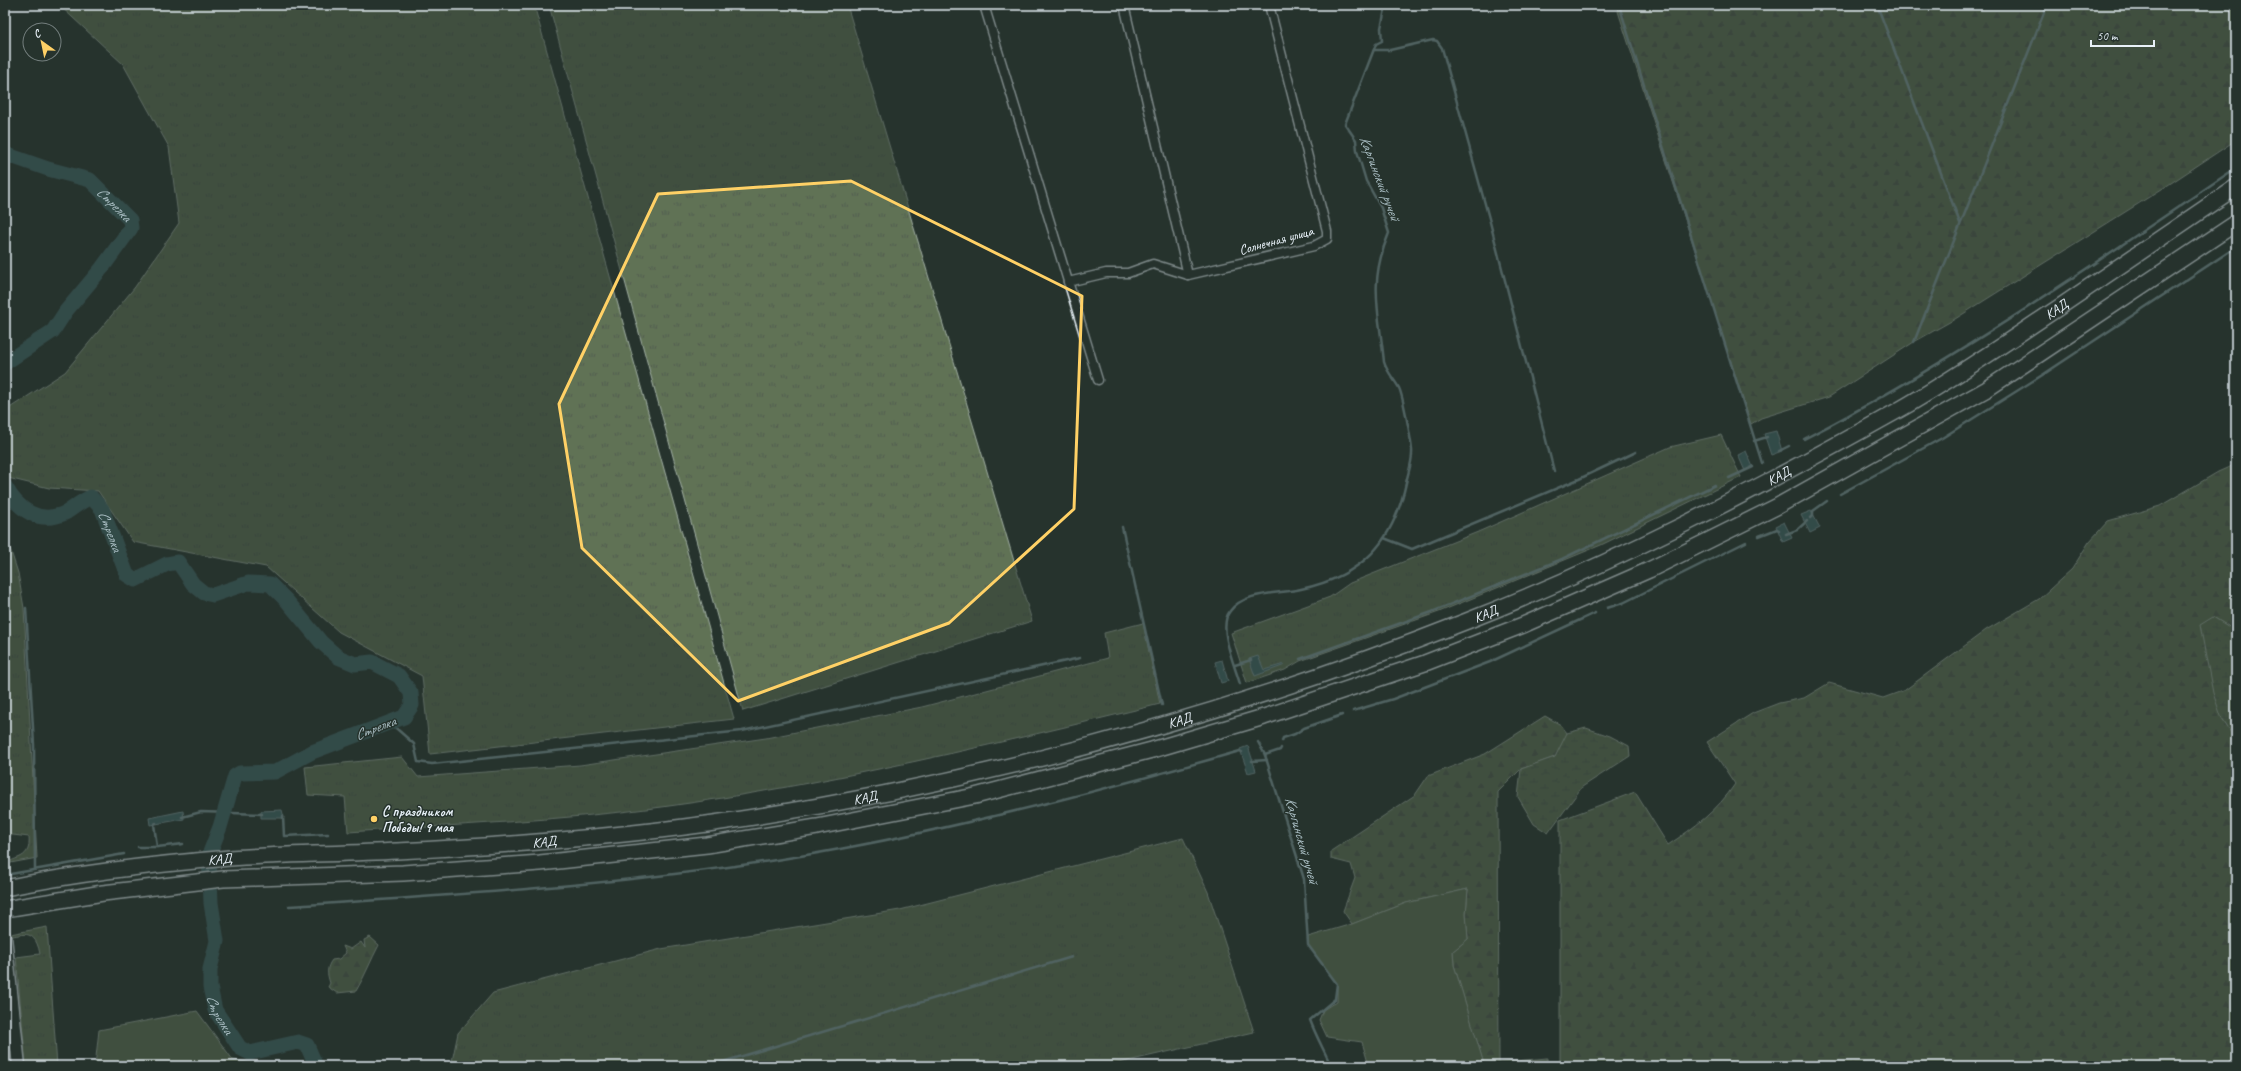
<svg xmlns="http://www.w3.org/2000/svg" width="2241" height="1071" viewBox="0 0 2241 1071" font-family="Caveat,sans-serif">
  <defs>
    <pattern id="grass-tufts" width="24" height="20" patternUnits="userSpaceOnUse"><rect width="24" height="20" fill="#607255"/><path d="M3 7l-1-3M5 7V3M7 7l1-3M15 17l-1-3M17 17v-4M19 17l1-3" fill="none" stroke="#525b4f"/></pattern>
    <pattern id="forest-firs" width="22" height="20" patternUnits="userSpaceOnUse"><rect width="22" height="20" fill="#607255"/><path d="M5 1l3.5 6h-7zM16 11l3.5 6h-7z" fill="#525b4f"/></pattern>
    <pattern id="wetland-marsh" width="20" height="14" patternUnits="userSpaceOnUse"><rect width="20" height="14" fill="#607255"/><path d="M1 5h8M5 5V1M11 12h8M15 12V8" fill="none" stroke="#525b4f"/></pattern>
  </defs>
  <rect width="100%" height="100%" fill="#26332d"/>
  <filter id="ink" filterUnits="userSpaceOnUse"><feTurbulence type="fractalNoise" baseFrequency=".025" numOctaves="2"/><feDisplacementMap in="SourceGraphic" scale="8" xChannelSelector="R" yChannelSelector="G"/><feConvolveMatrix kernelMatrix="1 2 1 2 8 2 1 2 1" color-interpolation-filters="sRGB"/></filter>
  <g filter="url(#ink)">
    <g fill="url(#grass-tufts)" stroke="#a4b2a6">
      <polygon points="59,5 534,5 734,719 430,754 422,676 339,632 266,567 133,542 98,491 49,488 8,478 5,458 5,411 65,372 135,287 179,223 169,147 123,64"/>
      <polygon points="549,5 847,5 1032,621 743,711"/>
      <polygon points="1721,435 1741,477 1601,545 1439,612 1300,661 1285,670 1247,683 1231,633 1330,597 1350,583 1478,532 1670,447"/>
      <path d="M5,533L18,573L24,608L37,858L5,864C16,856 31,860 29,837L5,834Z"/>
      <path d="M1143,623L1160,704C996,744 830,784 662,807C558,821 452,825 348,832L345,797L308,795L305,767L402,757L418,777L580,765L766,738L922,707L1108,658L1104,633Z"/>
      <polygon points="1183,838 1208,892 1254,1032 1106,1066 451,1066 458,1033 493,993 661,949 900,910"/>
      <path d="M47,927L57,1066H26L16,957L40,954C34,921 15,941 5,935Z"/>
      <polygon points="5,1017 10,1066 5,1066"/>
    </g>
    <g fill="url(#forest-firs)" stroke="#a4b2a6">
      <polygon points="1616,5 2236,5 2236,140 2165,187 1955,319 1914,342 1829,397 1761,418 1751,424"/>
      <path d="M2236,464V631L2213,617L2222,719L2236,740V1066H1560V820L1635,792L1668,845C1695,827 1717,811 1735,784L1707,742L1753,713L1779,703L1804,698L1829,683L1883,698L1905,690L1986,630L2039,599L2072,569L2089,542L2108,521L2160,506L2218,472Z"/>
      <polygon points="1545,716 1561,725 1576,745 1555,757 1521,769 1498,792 1499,1063 1484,1065 1454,965 1453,951 1468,939 1466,914 1468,889 1406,903 1352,924 1343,911 1355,878 1351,864 1331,859 1331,851 1415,795 1428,776 1485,754"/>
      <path d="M370,937L379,945C371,960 365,976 356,991L337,993L328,987L330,983C327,974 326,968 332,960L339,959L346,953L343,946L351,949L361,942L365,948L364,940Z"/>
    </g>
    <g fill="url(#wetland-marsh)" stroke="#a4b2a6">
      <polygon points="2213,617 2236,631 2236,740 2222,719 2213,693 2200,625"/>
      <polygon points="1586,728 1610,736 1629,746 1630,756 1582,787 1548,833 1534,824 1518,797 1521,769 1555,757 1567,733"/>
    </g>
    <g fill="#607255" stroke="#a4b2a6">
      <polygon points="1468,889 1466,914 1468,939 1453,951 1454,965 1484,1064 1547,1058 1547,1066 1369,1066 1362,1042 1327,1037 1319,1020 1323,1010 1337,1001 1337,984 1308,945 1308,937 1352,924 1406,903"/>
      <polygon points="197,1011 233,1060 276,1066 95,1066 99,1030"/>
    </g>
    <g fill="#436769" stroke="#859ea2">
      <polygon points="1776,431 1782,451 1771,455 1764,434"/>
      <polygon points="1746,451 1753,467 1745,471 1738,455"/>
      <polygon points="1811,511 1820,528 1810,533 1801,515"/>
      <polygon points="1784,522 1792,538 1783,542 1776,526"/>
      <polygon points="1258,656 1264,670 1284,664 1285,665 1255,676 1249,659"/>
      <polygon points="1222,660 1228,681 1221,683 1215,662"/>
      <polygon points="1248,746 1256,771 1248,773 1240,749"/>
      <polygon points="282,810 284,818 261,818 261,811"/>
      <polygon points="183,811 184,819 150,825 149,818"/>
    </g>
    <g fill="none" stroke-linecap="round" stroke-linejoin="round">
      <g stroke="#859ea2" stroke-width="2.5">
        <polyline points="1619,5 1762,463"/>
        <polyline points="1877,5 1960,223"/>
        <polyline points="1374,50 1390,50 1433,40 1437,41 1442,48 1490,222 1554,471"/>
        <polyline points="1914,342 2047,5"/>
        <path d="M1804,439C1955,361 2095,263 2236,168"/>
        <polyline points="1754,441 1767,437"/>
        <polyline points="1779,451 1789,446"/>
        <polyline points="1729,478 1753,467"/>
        <polyline points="1840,494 1942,438 2044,374 2236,247"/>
        <polyline points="1811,518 1813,516 1813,511 1827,501"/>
        <polyline points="1122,527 1162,705"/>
        <polyline points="1786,534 1797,530 1807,521"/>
        <polyline points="1759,536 1777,529 1779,530"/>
        <polyline points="1384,538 1412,549 1579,479 1636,452"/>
        <polyline points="26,608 34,745 35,868"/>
        <polyline points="1607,608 1623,603 1746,542"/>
        <polyline points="1300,659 1432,612 1562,559 1715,485"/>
        <polyline points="1235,665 1251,660"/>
        <path d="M1240,684C1235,666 1217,627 1230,611C1244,591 1280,594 1301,589C1362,576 1393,543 1406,483C1408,473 1413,460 1412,450C1411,440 1403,396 1399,388C1394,379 1387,372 1384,362C1379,311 1368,283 1389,233L1381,208L1366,181L1357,151L1356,140L1345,124L1376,44L1382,41L1381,28L1386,5"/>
        <polyline points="1353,711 1393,699 1490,662 1595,613"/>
        <polyline points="389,722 414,744 418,762 432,764 742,731 1080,658"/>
        <polyline points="1282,741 1283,738 1295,734 1304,728 1342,715"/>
        <path d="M1258,742L1265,755L1304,879L1308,945L1337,984L1335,999L1310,1020C1316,1036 1324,1050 1331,1066"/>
        <polyline points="1265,755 1280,750 1281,748"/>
        <polyline points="1252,761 1267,760"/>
        <polyline points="283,816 284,836 328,834"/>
        <polyline points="182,817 201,812 262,814"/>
        <polyline points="138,847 157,847 154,824 156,823"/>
        <polyline points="157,847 183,844"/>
        <polyline points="5,875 124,854"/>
        <path d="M289,906C473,894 658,883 840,849C975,824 1108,789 1240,751L1242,752"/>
        <polyline points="709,1066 1072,957"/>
      </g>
      <g stroke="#436769" stroke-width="15">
        <path id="s1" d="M5,154L48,169L90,180L130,220L131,228L102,268L66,311L53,331L5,363"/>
        <path id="s2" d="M5,486C18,510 40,526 67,512C75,507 81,501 91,497L102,509L127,575L135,580L167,564L178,562L193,584L204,593L213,595L248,583L270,584L287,601L321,642L338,657L355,664L372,662L399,676L411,693L412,705L404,717L312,752L275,772L240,773L235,776L220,827L209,855L211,903L217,941L210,969V987L215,1010L240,1048L250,1053L298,1042L307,1045L316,1066"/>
      </g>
      <defs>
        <g id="street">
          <polyline points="984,5 1098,380"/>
          <polyline points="1124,5 1188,275"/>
          <polyline points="1068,282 1106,273 1128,273 1153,264 1188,275 1314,246 1327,239 1327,231 1269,5"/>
        </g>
        <polyline id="secondary" points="5,937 19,1066"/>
        <g id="highway">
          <path id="s3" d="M5,888C79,873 155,864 230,858C286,854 342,854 397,851C500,846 604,838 707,824C967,787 1223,717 1467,621C1616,563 1758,489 1897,411C1952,380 2005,343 2058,308C2117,268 2177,227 2236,187"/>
          <polyline points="5,909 103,893 223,879 403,873 540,863 707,845 817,827 975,796 1152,750 1264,717 1425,663 1523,625 1649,570 1776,507 1987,389 2236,223"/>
        </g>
      </defs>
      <use href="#street" stroke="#e8f1f8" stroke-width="11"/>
      <use href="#secondary" stroke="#e8f1f8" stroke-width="15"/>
      <use href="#highway" stroke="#e8f1f8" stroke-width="18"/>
      <use href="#street" stroke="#26332d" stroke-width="8"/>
      <use href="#secondary" stroke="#26332d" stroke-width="12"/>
      <use href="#highway" stroke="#26332d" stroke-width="15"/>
    </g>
  </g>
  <path d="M0 0H2241V1071H0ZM851,181L1082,296L1074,509L949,623L738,701L582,548L559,404L658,194Z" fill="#26332d" fill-opacity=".55" fill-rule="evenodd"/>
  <path fill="none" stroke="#ffd166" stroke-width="3" stroke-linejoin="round" d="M851,181L1082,296L1074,509L949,623L738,701L582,548L559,404L658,194Z"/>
  <circle fill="#ffd166" stroke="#26332d" stroke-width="1.5" cx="374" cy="819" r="4"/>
  <g text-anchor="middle" stroke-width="3" stroke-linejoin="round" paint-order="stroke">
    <g font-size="14" fill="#e8f1f8" stroke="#26332d">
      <text transform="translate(1276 240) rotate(-15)" y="5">Солнечная улица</text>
      <text dy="5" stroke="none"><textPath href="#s3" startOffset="2162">КАД</textPath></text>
      <text dy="5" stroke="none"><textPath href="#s3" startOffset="1838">КАД</textPath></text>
      <text dy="5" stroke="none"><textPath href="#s3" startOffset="1514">КАД</textPath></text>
      <text dy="5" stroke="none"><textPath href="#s3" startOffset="1190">КАД</textPath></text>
      <text dy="5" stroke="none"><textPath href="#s3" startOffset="866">КАД</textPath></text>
      <text dy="5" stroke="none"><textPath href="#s3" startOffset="542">КАД</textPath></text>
      <text dy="5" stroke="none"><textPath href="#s3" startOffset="217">КАД</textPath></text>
    </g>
    <g font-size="14" font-weight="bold" fill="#e8f1f8" stroke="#26332d" text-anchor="start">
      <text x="382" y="816">С праздником<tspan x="382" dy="16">Победы! 9 мая</tspan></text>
    </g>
    <g font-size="15" font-style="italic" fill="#a6babf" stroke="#26332d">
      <text transform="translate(1380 178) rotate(69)" y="5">Каргинский ручей</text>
      <text dy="5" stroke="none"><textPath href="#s1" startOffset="123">Стрелка</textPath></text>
      <text dy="5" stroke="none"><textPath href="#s2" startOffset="144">Стрелка</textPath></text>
      <text transform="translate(375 728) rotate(-21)" y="5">Стрелка</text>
      <text transform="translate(1302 840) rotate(74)" y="5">Каргинский ручей</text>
      <text dy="5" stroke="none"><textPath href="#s2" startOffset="997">Стрелка</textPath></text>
    </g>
  </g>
  <rect width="2241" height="1071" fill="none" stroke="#26332d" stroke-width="20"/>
  <rect x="10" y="10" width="2221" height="1051" fill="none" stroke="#e8f1f8" stroke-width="1.5" filter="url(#ink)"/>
  <g transform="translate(42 42) rotate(327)"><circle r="19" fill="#26332d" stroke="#747f7e"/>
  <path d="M0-3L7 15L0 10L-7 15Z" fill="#ffd166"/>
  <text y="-6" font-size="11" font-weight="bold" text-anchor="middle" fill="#e8f1f8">С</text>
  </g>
  <path d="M2091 40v6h63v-6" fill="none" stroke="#e8f1f8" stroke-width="2"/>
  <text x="2097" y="40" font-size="12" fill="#e8f1f8" stroke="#26332d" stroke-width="3" paint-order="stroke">50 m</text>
</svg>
